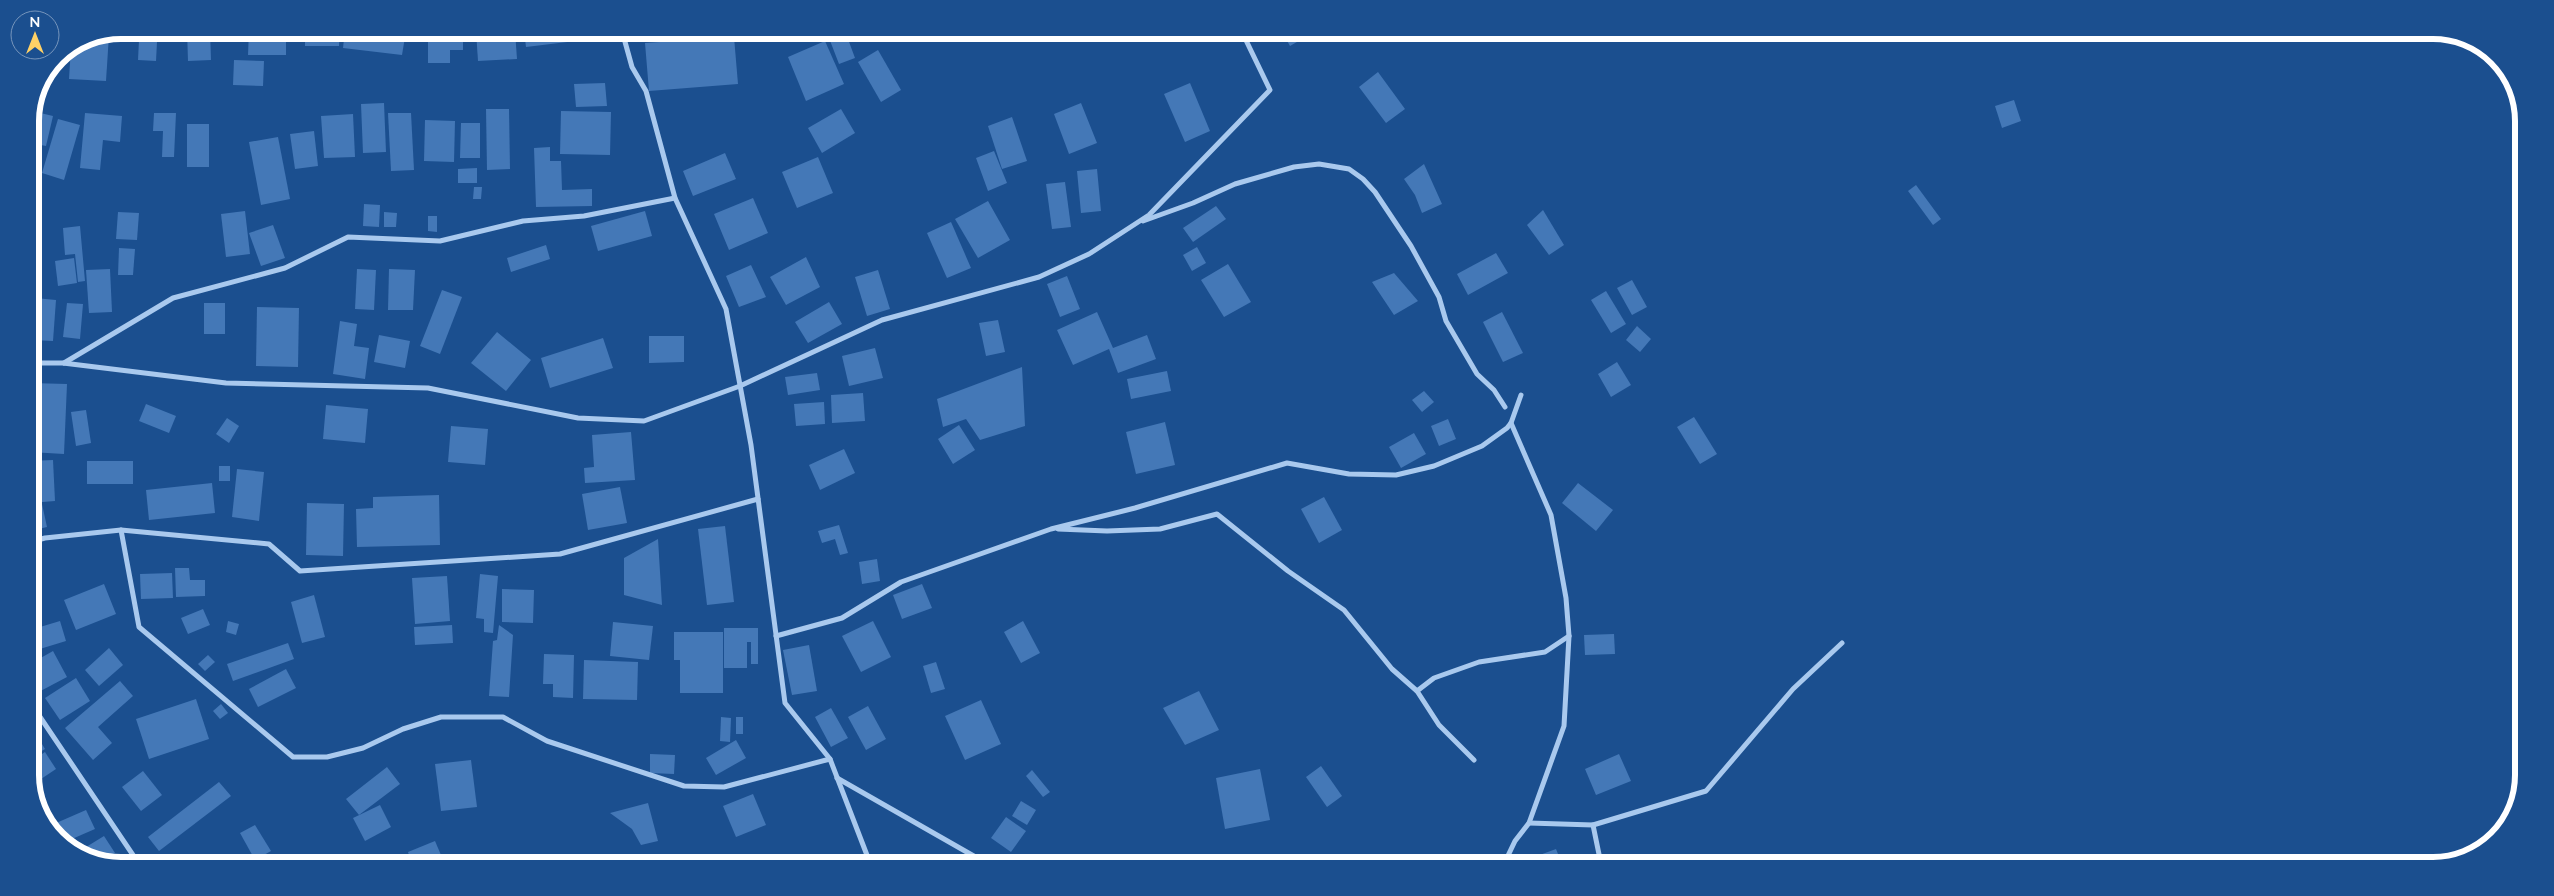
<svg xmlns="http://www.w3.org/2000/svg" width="2554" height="896" viewBox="0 0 2554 896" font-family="Lato,sans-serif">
  <rect width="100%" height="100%" fill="#1b4f8f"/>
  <g fill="#4478b7">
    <polygon points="187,30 210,30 211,60 188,61"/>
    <polygon points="217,30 240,30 240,34 217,36"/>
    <polygon points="249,30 286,30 286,55 248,55"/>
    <polygon points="305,30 340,30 339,46 305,46"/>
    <polygon points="345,30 406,31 402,55 343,48"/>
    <polygon points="428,31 463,31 463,50 450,50 450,63 428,63"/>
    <polygon points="476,31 515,31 517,59 478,61"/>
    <polygon points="524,31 591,31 592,39 526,47"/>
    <polygon points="817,31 845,31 855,58 839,64 829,38 821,41"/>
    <polygon points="983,32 1007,32 1008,35 985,39"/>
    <polygon points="1282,32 1314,32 1290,46"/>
    <polygon points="96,35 109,35 106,81 69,79 71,47 86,37"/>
    <polygon points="734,37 738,84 649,91 645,43"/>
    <polygon points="139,40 157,42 156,61 138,60"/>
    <polygon points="825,41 844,84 806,101 788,57"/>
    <polygon points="878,50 901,90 881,102 858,62"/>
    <polygon points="63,52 63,64 53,64 57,56"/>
    <polygon points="234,60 264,61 263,86 233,85"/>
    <polygon points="1378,72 1405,109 1386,123 1359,87"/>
    <polygon points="605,83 607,106 576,107 574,84"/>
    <polygon points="1190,83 1210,131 1185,142 1164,94"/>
    <polygon points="2014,100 2021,121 2002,128 1995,106"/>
    <polygon points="384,103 386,152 363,153 361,104"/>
    <polygon points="1081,103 1097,143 1069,154 1054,114"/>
    <polygon points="486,109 509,109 510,169 487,170"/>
    <polygon points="841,109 855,133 822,153 808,128"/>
    <polygon points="32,111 53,116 46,146 30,143"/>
    <polygon points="561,111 611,112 610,155 560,154"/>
    <polygon points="85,113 122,116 120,142 103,140 100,170 80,168"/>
    <polygon points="154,113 176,113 174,157 162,157 163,131 153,131"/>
    <polygon points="388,113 411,113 414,170 391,171"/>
    <polygon points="353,114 355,157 324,158 321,116"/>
    <polygon points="1012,117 1027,161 1002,169 988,126"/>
    <polygon points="58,119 80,125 64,180 42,173"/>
    <polygon points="425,120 455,121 454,162 424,161"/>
    <polygon points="461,123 480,123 480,158 460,158"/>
    <rect x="187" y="124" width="22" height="43"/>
    <polygon points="314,131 318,166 295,169 290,134"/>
    <polygon points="278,137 290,199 261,205 249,142"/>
    <polygon points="550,147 550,161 561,161 562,190 592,189 592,206 536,207 534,148"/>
    <polygon points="994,151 1007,183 988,191 976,158"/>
    <polygon points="725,153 736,179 693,196 683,171"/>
    <polygon points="818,157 833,193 797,208 782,172"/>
    <polygon points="1424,164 1442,204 1422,213 1415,195 1404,179"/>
    <polygon points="477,168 477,183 458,183 458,169"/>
    <polygon points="1097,169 1101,211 1081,213 1077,171"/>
    <polygon points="1065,182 1071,227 1052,229 1046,184"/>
    <polygon points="1916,185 1941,219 1933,225 1908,191"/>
    <polygon points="474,187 482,187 481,199 473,199"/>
    <polygon points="753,198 768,233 729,250 714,214"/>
    <polygon points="988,201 1010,240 978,258 955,219"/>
    <polygon points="364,204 380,205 379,227 363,226"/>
    <polygon points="1216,206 1226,219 1193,242 1183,228"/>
    <polygon points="1543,210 1564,245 1549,255 1527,225"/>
    <polygon points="245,211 250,254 226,257 221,214"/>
    <polygon points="645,211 652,236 598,251 591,226"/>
    <polygon points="118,212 139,213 137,240 116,239"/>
    <polygon points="384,212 397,213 396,227 384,227"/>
    <polygon points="428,216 437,216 437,232 428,231"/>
    <polygon points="951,222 971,268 947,278 927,233"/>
    <polygon points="273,225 285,258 261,266 249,233"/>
    <polygon points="80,226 85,281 78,282 75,254 65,255 63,228"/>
    <polygon points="546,245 550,259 511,272 507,258"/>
    <polygon points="1197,247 1206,263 1192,271 1183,255"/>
    <polygon points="119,248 135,249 133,275 118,275"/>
    <polygon points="1496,253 1508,273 1468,295 1457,274"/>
    <polygon points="806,257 820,287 786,305 770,277"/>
    <polygon points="74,258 77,283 58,286 55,261"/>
    <polygon points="1228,264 1251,302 1224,317 1201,280"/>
    <polygon points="751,265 766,297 739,307 726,276"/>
    <polygon points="110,269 112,312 89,313 86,270"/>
    <polygon points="357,269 376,270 374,310 355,309"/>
    <polygon points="389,269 415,270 413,310 388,310"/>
    <polygon points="878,270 890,309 867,316 855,277"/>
    <polygon points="1394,273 1418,301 1394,315 1372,282"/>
    <polygon points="1067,276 1080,309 1060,317 1047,284"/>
    <polygon points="1632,280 1647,307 1632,315 1617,288"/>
    <polygon points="442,290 462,297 440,354 420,346"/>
    <polygon points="1606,291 1626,324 1611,333 1591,300"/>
    <polygon points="35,298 56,300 53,341 32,340"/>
    <polygon points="829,302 842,324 808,343 795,322"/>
    <polygon points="67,303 83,304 80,339 63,337"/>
    <rect x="204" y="303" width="21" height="31"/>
    <polygon points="257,307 299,308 298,367 256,366"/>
    <polygon points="1097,312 1113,348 1147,335 1156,359 1118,373 1109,349 1073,365 1057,330"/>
    <polygon points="1502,312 1523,353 1503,362 1483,322"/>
    <polygon points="998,320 1005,352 986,356 979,323"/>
    <polygon points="340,321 357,324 354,346 369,348 365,379 333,374"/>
    <polygon points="1637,326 1651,339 1640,352 1626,340"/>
    <polygon points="497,332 531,360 506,391 471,363"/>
    <polygon points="379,335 410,341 405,368 374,362"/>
    <polygon points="649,336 684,336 684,362 649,363"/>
    <polygon points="603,338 613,368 550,388 541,358"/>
    <polygon points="875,348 883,378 849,386 842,356"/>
    <polygon points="1617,362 1631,385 1611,397 1598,374"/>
    <polygon points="1022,367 1025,426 980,440 966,419 943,427 937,399"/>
    <polygon points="1167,371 1171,391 1131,399 1127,379"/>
    <polygon points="817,373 820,390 788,395 785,377"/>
    <polygon points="30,383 67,384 64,454 30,452"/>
    <polygon points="1424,391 1434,402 1422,412 1412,400"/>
    <polygon points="863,393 865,421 832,423 831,395"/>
    <polygon points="824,402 825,424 796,426 794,404"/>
    <polygon points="146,404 176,416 169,433 139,421"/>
    <polygon points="326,405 368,409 365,443 323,439"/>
    <polygon points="86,410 91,443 76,446 71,412"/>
    <polygon points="1694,417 1717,454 1700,464 1677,427"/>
    <polygon points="227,418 239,426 229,443 216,434"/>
    <polygon points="1448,419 1456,439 1439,446 1431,426"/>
    <polygon points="1165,422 1175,465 1136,474 1126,432"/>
    <polygon points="959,425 975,450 953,464 938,439"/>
    <polygon points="451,426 488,429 485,465 448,462"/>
    <polygon points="631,432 635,480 585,483 584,468 594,467 592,435"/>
    <polygon points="1414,433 1426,454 1401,468 1389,447"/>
    <polygon points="844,449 855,473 820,490 809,465"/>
    <polygon points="53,460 55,501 30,503 30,461"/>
    <rect x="87" y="461" width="46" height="23"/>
    <rect x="219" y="466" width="11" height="15"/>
    <polygon points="237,469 264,472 259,521 232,517"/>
    <polygon points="212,483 215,513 149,520 146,490"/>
    <polygon points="1578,483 1613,510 1596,531 1562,503"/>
    <polygon points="620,487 627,523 588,530 582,494"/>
    <polygon points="439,495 440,545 357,547 356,509 373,508 373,497"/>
    <polygon points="1324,497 1342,530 1319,543 1301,509"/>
    <polygon points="307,503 344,504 343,556 306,555"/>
    <polygon points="42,504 47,527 30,531 30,506"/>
    <polygon points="839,525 848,553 840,555 835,539 822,543 818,531"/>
    <polygon points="725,526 734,602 707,605 698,529"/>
    <polygon points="658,539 662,605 624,595 624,558"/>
    <polygon points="877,559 880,581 862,584 859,562"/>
    <polygon points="175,568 189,568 190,580 205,580 205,596 176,597"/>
    <polygon points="172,573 173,598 141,599 140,574"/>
    <polygon points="480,574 498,576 493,633 484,632 484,619 476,618"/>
    <polygon points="447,576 450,621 415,624 412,578"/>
    <polygon points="104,584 116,614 76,630 64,600"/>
    <polygon points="922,584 932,608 902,619 893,595"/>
    <polygon points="502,589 534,590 533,623 502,622"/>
    <polygon points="314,595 325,637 302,643 291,602"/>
    <polygon points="30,604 37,625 30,626"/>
    <polygon points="203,609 210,625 188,634 181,618"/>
    <polygon points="60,621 66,641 30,652 30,630"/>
    <polygon points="228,621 239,624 236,635 226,632"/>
    <polygon points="873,621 891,657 861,672 842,636"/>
    <polygon points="1023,621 1040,653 1021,663 1004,632"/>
    <polygon points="613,622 653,626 649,660 610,656"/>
    <polygon points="452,625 453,643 415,645 414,627"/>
    <polygon points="499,625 513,635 509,697 489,696 493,641 497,640"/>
    <polygon points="724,628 758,628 758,664 751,664 751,642 747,642 747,668 724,668"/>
    <polygon points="674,632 723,632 723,693 680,693 680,660 674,660"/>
    <polygon points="1614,634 1615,654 1585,655 1584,635"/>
    <polygon points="288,643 294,659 233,681 227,664"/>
    <polygon points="809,645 817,691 792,695 783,650"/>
    <polygon points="109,648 123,665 99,686 85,670"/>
    <polygon points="53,651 67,677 33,695 30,689 30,664"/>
    <polygon points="544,654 574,655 573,698 553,697 553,684 543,684"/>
    <polygon points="208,655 215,662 205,671 198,664"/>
    <polygon points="584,660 638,662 637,700 583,699"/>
    <polygon points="936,662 945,689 931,693 923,666"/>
    <polygon points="286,669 296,688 258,707 249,689"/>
    <polygon points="76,678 90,701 60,720 45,698"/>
    <polygon points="120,681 133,696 98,727 112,743 93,760 65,728"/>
    <polygon points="1199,691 1219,730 1185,745 1163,708"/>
    <polygon points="196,699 209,739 149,759 136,719"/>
    <polygon points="981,700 1001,744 965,760 945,716"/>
    <polygon points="221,704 228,713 220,719 213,711"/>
    <polygon points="868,706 886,739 866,750 848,717"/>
    <polygon points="831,708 848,738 831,747 815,717"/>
    <polygon points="721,717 731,718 730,742 720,741"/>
    <rect x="736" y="717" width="7" height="17"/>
    <polygon points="30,724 45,749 30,758"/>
    <polygon points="736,740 746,758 716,775 706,758"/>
    <polygon points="45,752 56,769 32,785 30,762"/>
    <polygon points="650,754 675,755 674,774 650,773"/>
    <polygon points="1619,754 1631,781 1596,795 1585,769"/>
    <polygon points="471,760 477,807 441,811 435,764"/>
    <polygon points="1321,766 1342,796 1327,807 1306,777"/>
    <polygon points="387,767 400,784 359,815 346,799"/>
    <polygon points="1260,769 1270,820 1225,829 1216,778"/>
    <polygon points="1032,770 1050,792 1043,797 1026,776"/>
    <polygon points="143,771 162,795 141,811 122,787"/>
    <polygon points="219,782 231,796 159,851 148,837"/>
    <polygon points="753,794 766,825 736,837 723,806"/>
    <polygon points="1021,801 1036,810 1027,825 1012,816"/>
    <polygon points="648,803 658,841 641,845 632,829 610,813"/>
    <polygon points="380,805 391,827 365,841 353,818"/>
    <polygon points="86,810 95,829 65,842 49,831 47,827"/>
    <polygon points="1006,817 1026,831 1011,852 991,838"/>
    <polygon points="255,825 271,851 255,860 240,833"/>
    <polygon points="104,836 115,853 101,861 92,861 78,852"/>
    <polygon points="435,841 444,862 411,862 408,852"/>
    <polygon points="1556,849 1562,864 1528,864 1526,860"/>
    <polygon points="1150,854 1155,863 1130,863"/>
    <polygon points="347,855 353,862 338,862"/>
    <polygon points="1383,855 1387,864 1366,864"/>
  </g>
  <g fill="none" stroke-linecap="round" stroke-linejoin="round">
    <g stroke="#a9c9ee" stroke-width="5">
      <polyline points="622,31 632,67 646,91 675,198 726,309 751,445 785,703 830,759 870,863"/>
      <polyline points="1143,221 1193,203 1235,184 1294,167 1319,164 1349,169 1363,179 1375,192 1411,246 1439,297 1446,321 1477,374 1494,390 1505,407"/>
      <polyline points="30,363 63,363 226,383 428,388 578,418 644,421 740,386 882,320 1039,277 1089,254 1149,215 1270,90 1242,32"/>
      <polyline points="64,363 173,298 285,268 348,237 440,241 523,221 584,216 675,198"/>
      <polyline points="1058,529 1107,531 1160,529 1217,514 1288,571 1344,610 1392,669 1417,691 1439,725 1474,760"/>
      <polyline points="121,530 139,627 293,757 327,757 363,748 403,729 441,717 503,717 547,741 684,786 724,787 830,759"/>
      <polyline points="30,542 45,538 121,530 269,544 300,571 560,554 758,499"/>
      <polyline points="776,636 842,618 901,582 1051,529 1135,508 1287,463 1349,474 1396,475 1434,466 1482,446 1507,428 1511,423 1521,395"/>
      <polyline points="1417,691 1434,678 1479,662 1545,652 1569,636"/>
      <polyline points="30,702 137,861"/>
      <polyline points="837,778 986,863"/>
      <polyline points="1529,823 1593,825 1706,791 1793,689 1842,643"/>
      <polyline points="1593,825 1601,864"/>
      <polyline points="1504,864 1515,841 1529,823 1564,726 1569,636 1566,598 1551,515 1511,423"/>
    </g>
  </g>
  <path d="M0 0H2554V896H0ZM121 39H2433A82 82 0 0 1 2515 121V775A82 82 0 0 1 2433 857H121A82 82 0 0 1 39 775V121A82 82 0 0 1 121 39Z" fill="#1b4f8f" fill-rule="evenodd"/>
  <path fill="none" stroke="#fff" stroke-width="6" d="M121 39H2433A82 82 0 0 1 2515 121V775A82 82 0 0 1 2433 857H121A82 82 0 0 1 39 775V121A82 82 0 0 1 121 39Z"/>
  <g transform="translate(35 35)"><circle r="24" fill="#1b4f8f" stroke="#7695bc"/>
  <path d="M0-4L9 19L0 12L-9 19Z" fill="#ffd166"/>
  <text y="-8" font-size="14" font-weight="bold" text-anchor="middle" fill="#ffffff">N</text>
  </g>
</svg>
